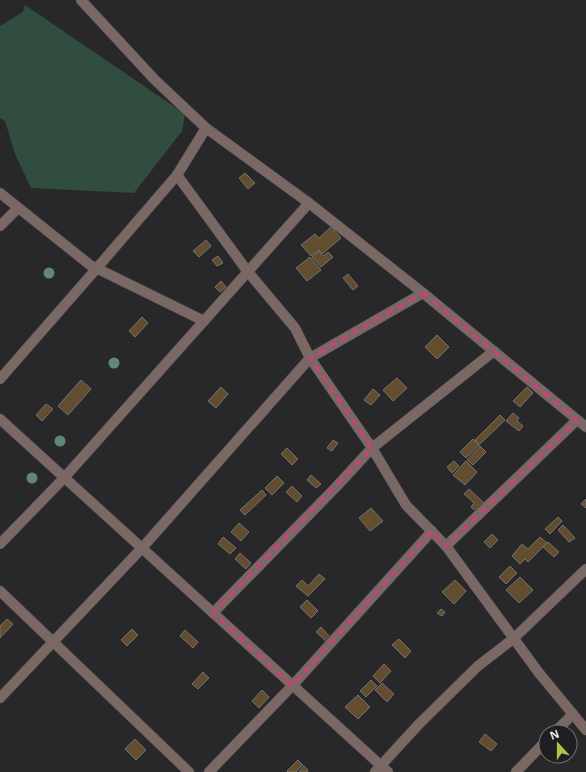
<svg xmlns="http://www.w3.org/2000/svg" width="586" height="772" viewBox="0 0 586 772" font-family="'Noto Sans',sans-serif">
  <rect width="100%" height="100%" fill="#28282b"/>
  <polygon fill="#304d3f" points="25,5 185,114 182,131 134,193 31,188 15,154 5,121 0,118 0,26 23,12"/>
  <g fill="#624e2e" stroke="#757370">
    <polygon points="245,173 255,183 248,189 239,178"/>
    <polygon points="331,227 341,238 322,254 319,250 311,256 301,245 315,234 319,238"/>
    <polygon points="206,240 211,246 199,257 193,251"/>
    <polygon points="319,251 323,256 328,252 333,257 321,267 312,257"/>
    <polygon points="218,256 223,263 217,266 212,260"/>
    <polygon points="310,257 321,270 307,281 296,268"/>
    <polygon points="348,274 358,286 353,290 343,278"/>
    <polygon points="221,281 226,287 220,292 215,287"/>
    <polygon points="142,317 148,323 135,337 129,331"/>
    <polygon points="437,335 449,347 437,359 425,347"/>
    <polygon points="397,378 407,388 393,401 383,390"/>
    <polygon points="81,380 91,389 68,415 58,406"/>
    <polygon points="221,387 228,394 216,408 208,401"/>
    <polygon points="527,387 533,393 520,407 513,401"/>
    <polygon points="373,389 380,395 371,405 364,400"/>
    <polygon points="46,404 53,409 42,421 36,415"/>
    <polygon points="513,413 519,418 517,421 523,426 519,431 506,421"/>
    <polygon points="500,415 505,420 479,445 475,440"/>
    <polygon points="473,439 479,445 466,458 460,452"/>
    <polygon points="333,440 338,443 332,451 327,448"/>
    <polygon points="480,446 486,452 473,465 467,460"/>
    <polygon points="287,448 298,459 292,465 281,454"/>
    <polygon points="454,461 459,466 452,473 447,467"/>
    <polygon points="466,461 477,472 465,485 453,475"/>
    <polygon points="311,475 321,484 316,488 307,480"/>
    <polygon points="277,476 284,483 272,495 265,488"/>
    <polygon points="292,486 302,496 297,502 286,492"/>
    <polygon points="469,489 484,503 476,511 471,507 474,503 464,494"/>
    <polygon points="262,490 266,495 245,515 240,510"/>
    <polygon points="586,499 586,508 581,504"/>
    <polygon points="371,508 383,521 370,531 359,518"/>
    <polygon points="558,517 562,521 550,534 545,529"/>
    <polygon points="239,523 249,532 241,541 231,532"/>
    <polygon points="563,525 575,538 569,542 558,530"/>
    <polygon points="492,534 498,540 490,548 484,542"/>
    <polygon points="223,537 236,548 230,554 218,544"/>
    <polygon points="540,537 547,543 528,562 525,559 520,564 512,556 522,544 528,549"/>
    <polygon points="548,542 559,552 554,557 543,547"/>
    <polygon points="240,553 251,563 246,569 235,559"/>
    <polygon points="510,566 517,573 506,584 499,577"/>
    <polygon points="319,574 325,579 308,596 296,586 302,580 308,586"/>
    <polygon points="520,577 533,590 519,603 506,590"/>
    <polygon points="455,580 466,591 454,604 442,592"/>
    <polygon points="307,600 318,611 311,618 300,607"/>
    <polygon points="441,609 445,612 442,616 437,613"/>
    <polygon points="7,619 13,624 0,638 0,626"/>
    <polygon points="321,627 331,638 327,642 316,632"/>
    <polygon points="132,629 138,635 127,646 121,640"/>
    <polygon points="185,630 198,642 193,648 180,636"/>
    <polygon points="399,639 411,651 405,658 392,645"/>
    <polygon points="384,664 391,671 380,683 373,676"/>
    <polygon points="203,672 209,678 198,689 192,684"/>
    <polygon points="371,680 377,686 366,697 360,691"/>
    <polygon points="382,683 394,694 387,702 375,690"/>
    <polygon points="262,690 269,697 259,708 252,701"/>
    <polygon points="358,695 370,707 358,719 345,707"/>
    <polygon points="485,734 497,744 491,751 479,742"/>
    <polygon points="135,739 146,750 136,760 125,749"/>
    <polygon points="298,760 303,765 296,772 288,772 287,771"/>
    <polygon points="304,766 308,770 307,772 299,772"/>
  </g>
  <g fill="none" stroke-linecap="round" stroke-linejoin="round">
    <defs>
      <g id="minor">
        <polyline points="81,0 155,80 206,128 309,203 423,293 586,427"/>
        <polyline points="177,175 248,272 295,328 310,358 372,448 406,505 446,546 539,673 586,730"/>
        <polyline points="0,193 90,265 204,321"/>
        <polyline points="0,226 18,208"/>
        <polyline points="0,379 97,268 177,175 206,128"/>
        <polyline points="0,419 388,772"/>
        <polyline points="0,544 64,478 309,203"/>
        <polyline points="446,546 577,420"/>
        <polyline points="0,591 189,772"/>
        <polyline points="213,613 337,486 372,448 494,351"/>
        <polyline points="0,698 142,548 310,358 423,293"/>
        <polyline points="555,732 573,714"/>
        <polyline points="209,772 292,686 432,531"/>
        <polyline points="375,772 419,724 478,666 513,639 586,569"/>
        <polyline points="516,772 546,741"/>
      </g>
    </defs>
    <use href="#minor" stroke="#434346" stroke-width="11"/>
    <use href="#minor" stroke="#7a6864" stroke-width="10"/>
  </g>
  <g fill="#618775">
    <circle cx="49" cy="273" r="5.5"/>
    <circle cx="114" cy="363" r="5.5"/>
    <circle cx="60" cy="441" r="5.5"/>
    <circle cx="32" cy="478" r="5.5"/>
  </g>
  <path fill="none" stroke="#ca4278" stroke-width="3" stroke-dasharray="8 5" stroke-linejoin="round" d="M423,293L577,420L446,546L432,531L292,686L213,613L372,448L310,358Z"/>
  <g transform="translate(558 744) rotate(339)"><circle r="19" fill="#1f1f21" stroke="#717173"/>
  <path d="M0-3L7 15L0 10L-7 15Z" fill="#bbc045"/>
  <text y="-6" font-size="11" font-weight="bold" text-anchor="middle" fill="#ececee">N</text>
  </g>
</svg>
